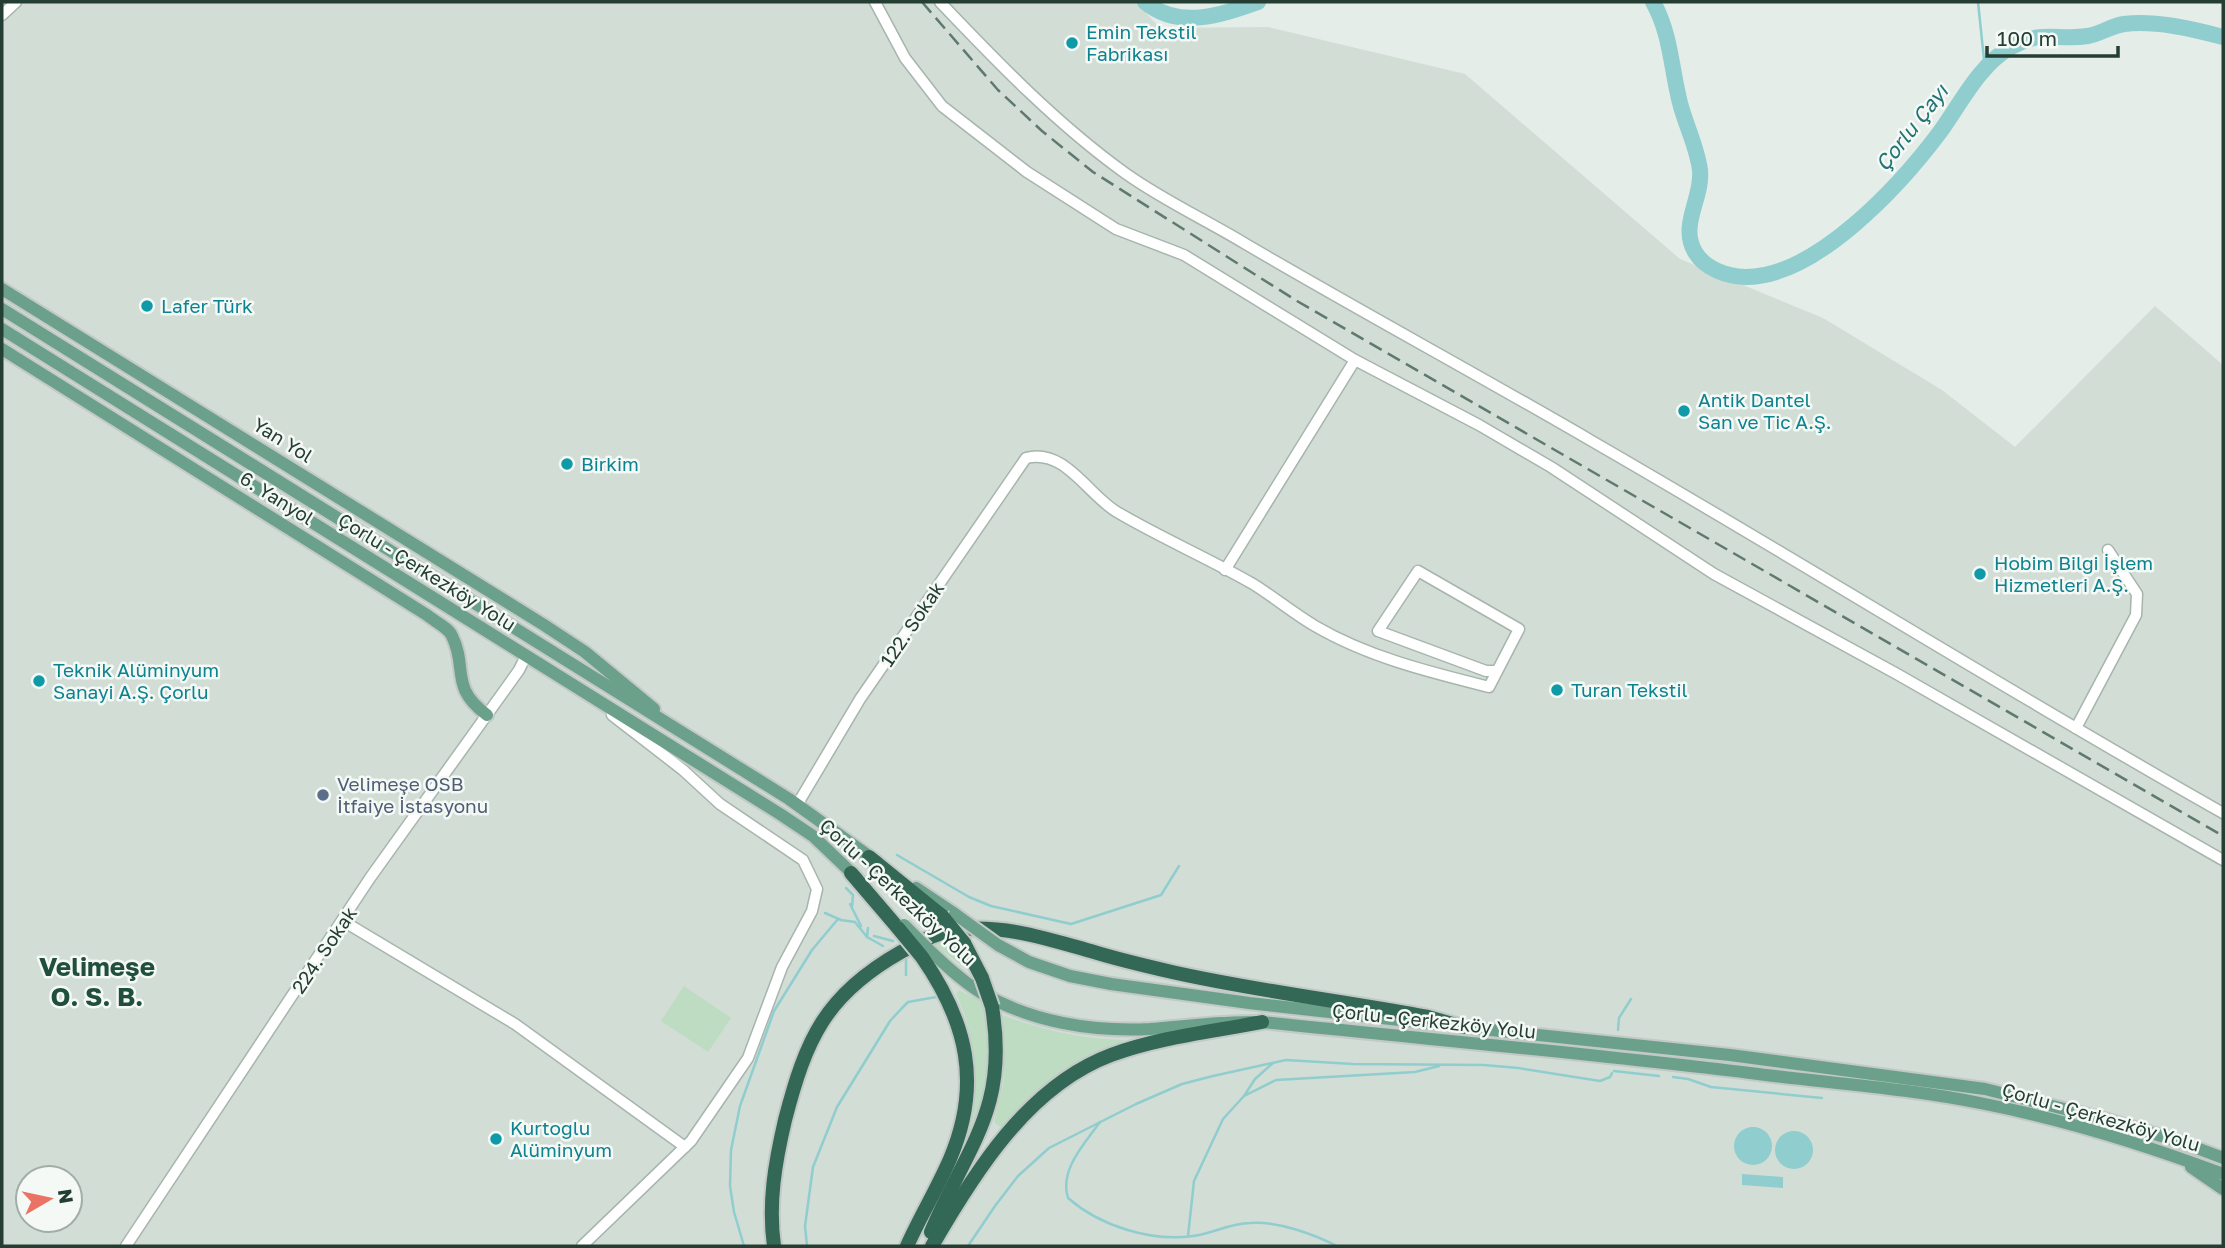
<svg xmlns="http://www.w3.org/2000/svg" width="2225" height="1248" viewBox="0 0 2225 1248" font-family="'Golos Text',sans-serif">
  <rect width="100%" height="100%" fill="#e4ede8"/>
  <path fill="#d2ddd6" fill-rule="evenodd" d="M2,2H1136L1160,28L1268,27L1465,74L1680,259L1823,318L1942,390L2015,447L2155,306L2223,365V1246H2ZM28,1178H70V1220H28Z"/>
  <g fill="#bedcc2">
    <polygon points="953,938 973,971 972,973 933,944"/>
    <polygon points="684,986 731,1018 708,1052 661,1021"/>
    <path d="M959,990L984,1003C995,1064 989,1091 964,1148C977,1094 980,1045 956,994Z"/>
    <path d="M1002,1015C1043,1030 1082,1039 1125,1040L1083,1060L1065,1072L1003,1129L994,1122L1004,1080Z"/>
  </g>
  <g fill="#90cdce">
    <circle cx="1753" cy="1146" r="19"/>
    <circle cx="1794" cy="1150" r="19"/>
    <polygon points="1742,1174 1783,1177 1783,1188 1742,1185"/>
  </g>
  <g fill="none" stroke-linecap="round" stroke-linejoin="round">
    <g stroke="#90cdce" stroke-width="2.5">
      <polyline points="1978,2 1985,69"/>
      <polyline points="897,855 969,897 991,906 1071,924 1161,895 1179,866"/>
      <polyline points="846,888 853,895 852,907"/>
      <polyline points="850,904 861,926"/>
      <polyline points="825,913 841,920 855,922 867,937"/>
      <polyline points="868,928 867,937 883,946"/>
      <polyline points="874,936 893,941"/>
      <polyline points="906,975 906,955"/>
      <polyline points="1618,1030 1619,1018 1631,999"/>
      <polyline points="1614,1071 1659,1076"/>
      <polyline points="1673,1077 1688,1079 1711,1087 1822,1098"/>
      <polyline points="1244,1096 1276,1080 1415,1072 1439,1066"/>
      <path d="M1100,1122C1085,1143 1059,1170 1068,1198C1100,1226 1151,1242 1193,1236C1212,1234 1230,1223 1250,1223C1278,1221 1313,1234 1337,1246"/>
      <polyline points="1188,1236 1194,1181 1223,1119 1244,1096 1255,1079 1273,1063"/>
      <polyline points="744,1246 734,1212 730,1186 731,1150 740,1106 774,1011 812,950 838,919"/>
      <polyline points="807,1246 805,1226 813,1167 837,1107 890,1021 902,1008 908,1002 936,997"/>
      <polyline points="968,1246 995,1206 1018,1176 1049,1148 1136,1104 1182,1084 1213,1076 1286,1060 1353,1064 1484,1065 1518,1068 1600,1081 1610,1077 1612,1073"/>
    </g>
    <g stroke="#90cdce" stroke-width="16">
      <path d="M1145,2C1179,30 1221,15 1258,2"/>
      <path d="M1653,2C1671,34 1671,68 1680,103C1686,126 1697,147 1700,170C1703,198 1679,225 1695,252C1705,269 1726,276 1745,277C1816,278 1901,184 1940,132C1961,103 1979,65 2011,47C2044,29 2057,41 2088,36C2100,34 2111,26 2124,24C2155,20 2193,29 2223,37"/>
    </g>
    <defs>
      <g id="minor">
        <polyline points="875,2 905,58 942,106 1027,172 1116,229 1184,255 1355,360 1225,570"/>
        <path d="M940,2C998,63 1057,124 1125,173C1161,199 1206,220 1244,243C1358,310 1475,373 1590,440C1802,562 2010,693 2223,813"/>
        <polyline points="2,15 16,2"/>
        <polyline points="1355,360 1479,425 1551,467 1714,574 1897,674 2223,860"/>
        <polyline points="2076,728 2136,615 2137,594 2108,550"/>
        <path d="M797,805L860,699L1026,458C1065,448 1087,494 1117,512C1161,538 1208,558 1253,584C1274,597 1293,613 1315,626C1368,657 1429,672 1489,687L1519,629L1418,571L1378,631L1486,671H1497"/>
        <polyline points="343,921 515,1024 685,1147"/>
        <polyline points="126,1246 370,878 519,670 526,656"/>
        <polyline points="582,1246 691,1141 748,1058 782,967 812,911 817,889 803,860 720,804 683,770 612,715"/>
      </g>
      <g id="major">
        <polyline points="2,289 544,625 585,652 654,709"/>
        <polyline points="2,309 789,799 877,862"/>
        <polyline points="2,329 780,814 813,836 857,878"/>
        <path d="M2,349L427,615C434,621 449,628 452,636C468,668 449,687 487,715"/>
        <polyline points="916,888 955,914"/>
        <polyline points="998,945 1029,962 1070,976 1111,984 1249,1003 1435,1024"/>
        <path d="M927,948C944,964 961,980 980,992C1031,1022 1092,1032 1150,1029C1188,1026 1223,1021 1262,1022C1424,1039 1587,1053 1750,1073C1828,1083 1908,1088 1985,1104C2066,1120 2146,1145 2223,1174"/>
        <polyline points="1453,1026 1730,1055 1985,1089 2104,1119 2178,1141 2223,1158"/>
        <polyline points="2191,1167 2223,1189"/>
      </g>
      <g id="highway">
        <polyline points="869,857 942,916"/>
        <polyline points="851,873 898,928"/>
        <polyline points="964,943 982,978"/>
        <path d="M931,1232C967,1146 1009,1109 992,1007"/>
        <path d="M774,1246C768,1203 775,1163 785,1120C806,1039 825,995 901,952C921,941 941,930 965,929C1010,926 1052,940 1094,952C1120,960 1146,966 1172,972C1256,991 1343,1001 1428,1017L1463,1027"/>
        <path d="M907,1246C920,1217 937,1189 950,1159C982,1084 967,1022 922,957"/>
        <path d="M932,1246C974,1173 1028,1086 1111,1055C1160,1037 1211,1032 1262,1022"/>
      </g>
    </defs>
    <use href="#minor" stroke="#a7b5ae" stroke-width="13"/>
    <use href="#major" stroke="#c2c9c6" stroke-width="16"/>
    <use href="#highway" stroke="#c2c9c6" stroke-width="18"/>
    <use href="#minor" stroke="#fff" stroke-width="10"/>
    <use href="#major" stroke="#6ba08b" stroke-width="12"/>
    <use href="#highway" stroke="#326855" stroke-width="14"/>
    <polyline stroke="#5f796e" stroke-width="2.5" stroke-dasharray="14 7" stroke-linecap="butt" points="922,2 998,90 1042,131 1093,172 1297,301 2223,836"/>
    <defs>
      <g id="major-bridge">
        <polyline points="955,914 998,945"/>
        <polyline points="904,925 927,948"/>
      </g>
      <g id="highway-bridge">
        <polyline points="942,916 964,943"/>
        <polyline points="898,928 922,957"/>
        <polyline points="982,978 992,1007"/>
      </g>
    </defs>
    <use href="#major-bridge" stroke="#c2c9c6" stroke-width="16" stroke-linecap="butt"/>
    <use href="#highway-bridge" stroke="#c2c9c6" stroke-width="18" stroke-linecap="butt"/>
    <use href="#major-bridge" stroke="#6ba08b" stroke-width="12"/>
    <use href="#highway-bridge" stroke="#326855" stroke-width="14"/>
  </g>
  <g fill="#0f9aa8" stroke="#f5f9f6" stroke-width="2.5">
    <circle cx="1072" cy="43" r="7"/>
    <circle cx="147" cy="306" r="7"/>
    <circle cx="1684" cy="411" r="7"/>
    <circle cx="567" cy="464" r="7"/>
    <circle cx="1980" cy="574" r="7"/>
    <circle cx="39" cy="681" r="7"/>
    <circle cx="1557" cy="690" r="7"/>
    <circle cx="496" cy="1139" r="7"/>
  </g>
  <circle fill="#5c6f8a" stroke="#f5f9f6" stroke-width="2.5" cx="323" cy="795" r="7"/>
  <g text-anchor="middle" stroke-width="5" stroke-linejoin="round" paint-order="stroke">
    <g font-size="19" fill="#0d838f" stroke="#f5f9f6" text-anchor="start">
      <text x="1086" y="39">Emin Tekstil<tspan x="1086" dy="22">Fabrikası</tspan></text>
      <text x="161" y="313">Lafer Türk</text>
      <text x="1698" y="407">Antik Dantel<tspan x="1698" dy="22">San ve Tic A.Ş.</tspan></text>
      <text x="581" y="471">Birkim</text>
      <text x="1994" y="570">Hobim Bilgi İşlem<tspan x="1994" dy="22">Hizmetleri A.Ş.</tspan></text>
      <text x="53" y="677">Teknik Alüminyum<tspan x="53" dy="22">Sanayi A.Ş. Çorlu</tspan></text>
      <text x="1571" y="697">Turan Tekstil</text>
      <text x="510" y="1135">Kurtoğlu<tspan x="510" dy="22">Alüminyum</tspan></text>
    </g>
    <g font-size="19" fill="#243e33" stroke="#f5f9f6">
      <text transform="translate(283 440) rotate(32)" y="7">Yan Yol</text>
      <text transform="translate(277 498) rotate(32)" y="7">6. Yanyol</text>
      <text transform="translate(427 572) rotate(32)" y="7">Çorlu - Çerkezköy Yolu</text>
      <text transform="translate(912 624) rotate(-56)" y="7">122. Sokak</text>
      <text transform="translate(898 892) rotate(43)" y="7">Çorlu - Çerkezköy Yolu</text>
      <text transform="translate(324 950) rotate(-56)" y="7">224. Sokak</text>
      <text transform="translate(1434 1021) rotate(6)" y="7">Çorlu - Çerkezköy Yolu</text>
      <text transform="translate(2101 1117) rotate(16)" y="7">Çorlu - Çerkezköy Yolu</text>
    </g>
    <g font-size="19" fill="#4e5e75" stroke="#f5f9f6" text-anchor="start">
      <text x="337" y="791">Velimeşe OSB<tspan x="337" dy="22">İtfaiye İstasyonu</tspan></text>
    </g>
    <g font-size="21" font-style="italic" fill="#227476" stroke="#f5f9f6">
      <text transform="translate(1912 128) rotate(-52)" y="7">Çorlu Çayı</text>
    </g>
    <g font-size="26" font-weight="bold" fill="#214f3d" stroke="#f5f9f6">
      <text x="97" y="976">Velimeşe<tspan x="97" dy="30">O. S. B.</tspan></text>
    </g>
  </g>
  <rect width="2225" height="1248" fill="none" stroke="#243e33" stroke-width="7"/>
  <g transform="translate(49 1199) rotate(81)"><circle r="33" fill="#f5f9f6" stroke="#a1aea8" stroke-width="2"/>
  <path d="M0-5L12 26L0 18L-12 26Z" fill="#ea7365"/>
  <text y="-10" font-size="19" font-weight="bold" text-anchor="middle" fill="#243e33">N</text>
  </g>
  <path d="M1987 46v10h131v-10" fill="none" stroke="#243e33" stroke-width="3.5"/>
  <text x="1997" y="46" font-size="21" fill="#243e33" stroke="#f5f9f6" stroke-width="5" paint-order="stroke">100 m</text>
</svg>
